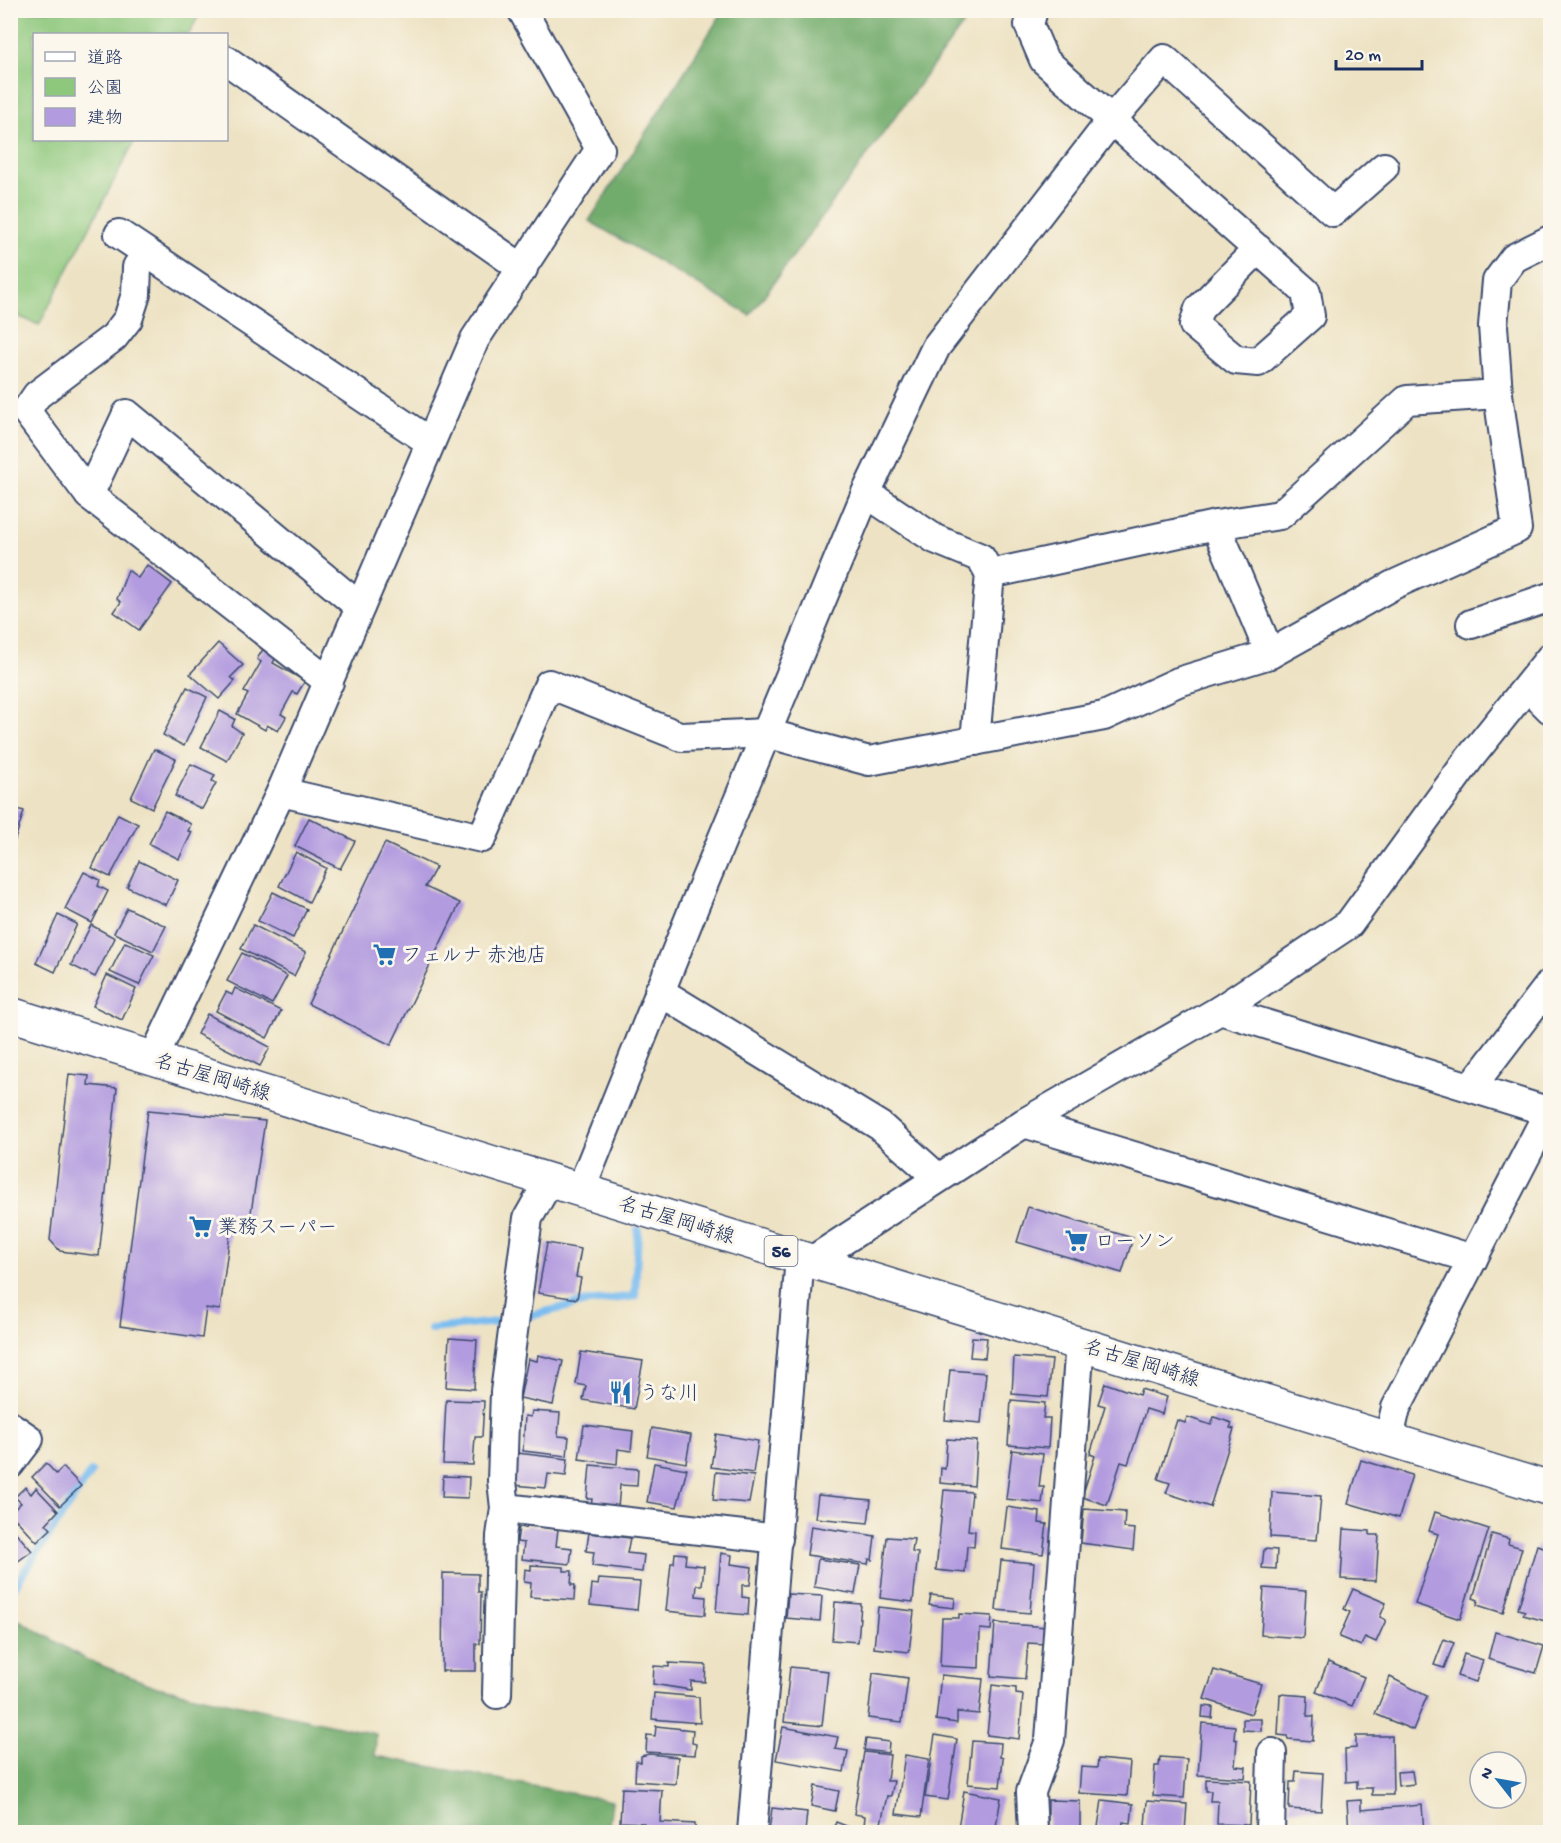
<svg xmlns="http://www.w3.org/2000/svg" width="1561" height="1843" viewBox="0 0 1561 1843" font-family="'Gochi Hand','Klee One',sans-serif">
  <rect width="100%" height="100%" fill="#fbf7ec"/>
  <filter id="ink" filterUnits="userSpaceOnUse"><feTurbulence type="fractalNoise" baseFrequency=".0167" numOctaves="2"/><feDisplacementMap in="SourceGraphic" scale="12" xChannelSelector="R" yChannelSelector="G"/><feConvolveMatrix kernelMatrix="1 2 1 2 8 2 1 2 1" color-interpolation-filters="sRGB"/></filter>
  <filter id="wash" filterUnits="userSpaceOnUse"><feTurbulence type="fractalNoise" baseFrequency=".008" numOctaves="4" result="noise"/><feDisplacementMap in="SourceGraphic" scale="24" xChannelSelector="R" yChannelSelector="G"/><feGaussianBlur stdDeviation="1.35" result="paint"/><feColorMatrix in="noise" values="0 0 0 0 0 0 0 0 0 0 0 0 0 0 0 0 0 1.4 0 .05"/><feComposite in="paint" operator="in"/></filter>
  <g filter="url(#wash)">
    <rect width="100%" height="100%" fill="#ede2c3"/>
    <polygon fill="#8ec87d" stroke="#547c6e" stroke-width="1.5" points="10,11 201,11 189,34 34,34 34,140 135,140 39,325 11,313"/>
    <g fill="#72ac6c" stroke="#466e65" stroke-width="1.5">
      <polygon points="724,10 973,11 750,315 589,221"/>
      <polygon points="19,1620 87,1660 157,1687 376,1734 375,1756 612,1801 608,1832 11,1832 10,1626"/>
    </g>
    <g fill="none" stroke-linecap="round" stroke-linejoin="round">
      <g stroke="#7bbdf0" stroke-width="8">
        <polyline points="521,1318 582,1303 635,1296 638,1230"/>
        <polyline points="431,1329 506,1321"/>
        <polyline points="10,1593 91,1472"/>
      </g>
    </g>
    <g id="blocks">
      <g fill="#b29bdf">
        <polygon points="147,565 172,584 139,630 114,612 121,602 117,599 128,570 138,578"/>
        <polygon points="218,643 243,665 231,677 235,681 219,699 190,674"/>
        <polygon points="265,646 278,653 273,663 305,681 297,694 293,692 281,714 286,717 278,731 267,725 265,730 237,714 248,694 244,692 261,662 257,659"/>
        <polygon points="187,687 207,697 184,746 163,735"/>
        <polygon points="220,711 235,719 232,726 242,733 227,761 201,747"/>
        <polygon points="154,749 176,759 152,808 131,798"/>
        <polygon points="191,764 215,775 212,781 216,783 202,809 175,796"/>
        <polygon points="10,807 24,811 11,852 10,852"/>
        <polygon points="165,811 191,824 188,831 192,832 179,859 149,844"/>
        <polygon points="118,814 138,824 110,877 92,868"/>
        <polygon points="309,818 355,841 340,869 295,846"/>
        <polygon points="385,843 436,867 425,887 460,903 391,1045 308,1004"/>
        <polygon points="296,852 326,868 309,902 279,886"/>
        <polygon points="139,861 178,880 166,905 127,887"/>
        <polygon points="84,872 100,880 98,886 108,891 92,923 65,909"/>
        <polygon points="273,892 307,909 293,938 258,921"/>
        <polygon points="127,908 166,926 153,951 114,933"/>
        <polygon points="58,915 77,924 55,972 36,963"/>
        <polygon points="91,925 115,938 95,977 71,965"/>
        <polygon points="253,925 306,952 294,976 241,949"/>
        <polygon points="125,942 154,955 139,985 110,972"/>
        <polygon points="242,953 287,976 272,1004 227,981"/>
        <polygon points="107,975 136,989 122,1020 93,1006"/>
        <polygon points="235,988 281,1011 267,1038 216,1011 226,992 232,995"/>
        <polygon points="207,1014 270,1047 260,1066 197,1034"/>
        <polygon points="69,1074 89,1076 88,1085 117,1088 99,1256 60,1251 50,1240"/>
        <polygon points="148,1110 265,1121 250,1219 232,1218 220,1310 206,1308 202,1338 120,1326"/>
        <polygon points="1028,1207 1133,1238 1122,1273 1017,1242"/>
        <polygon points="547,1243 581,1249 576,1277 581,1278 577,1299 538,1293"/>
        <polygon points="972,1337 987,1338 985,1358 970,1357"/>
        <polygon points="449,1338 477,1340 474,1389 446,1387"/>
        <polygon points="581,1352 643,1361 634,1409 583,1400 586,1386 576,1384"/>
        <polygon points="538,1355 563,1361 553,1405 520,1398 528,1359 537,1361"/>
        <polygon points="1014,1357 1052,1360 1048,1397 1012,1394"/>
        <polygon points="950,1370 986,1373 981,1423 945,1420"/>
        <polygon points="1105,1383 1139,1395 1141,1389 1167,1397 1162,1414 1146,1409 1128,1464 1121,1462 1107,1505 1082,1497 1095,1456 1090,1454 1105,1406 1098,1404"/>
        <polygon points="446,1400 484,1401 482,1437 475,1437 473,1465 443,1464"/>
        <polygon points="1011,1400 1045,1403 1043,1418 1050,1418 1048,1448 1008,1445"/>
        <polygon points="532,1411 560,1413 558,1436 569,1437 567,1456 523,1451 525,1416 531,1417"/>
        <polygon points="1187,1417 1211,1425 1214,1417 1232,1423 1230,1428 1234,1429 1210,1507 1166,1493 1170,1483 1158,1479 1177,1420 1185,1423"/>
        <polygon points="584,1425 633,1431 631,1451 618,1449 617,1464 579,1459"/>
        <polygon points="652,1428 691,1435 686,1463 647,1456"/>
        <polygon points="716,1434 758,1441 753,1473 711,1467"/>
        <polygon points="947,1439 977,1441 974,1486 940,1483 941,1468 945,1469"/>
        <polygon points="1012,1450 1043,1454 1039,1487 1044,1487 1042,1503 1006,1499"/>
        <polygon points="517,1453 568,1459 566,1476 548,1474 546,1488 514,1485"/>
        <polygon points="1361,1460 1412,1475 1399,1518 1348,1503"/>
        <polygon points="46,1463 56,1474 63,1467 81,1486 60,1506 32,1477"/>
        <polygon points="654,1463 687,1469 677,1507 647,1502"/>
        <polygon points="590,1465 638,1469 637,1486 620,1485 618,1508 591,1506 592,1499 587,1499"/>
        <polygon points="716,1472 754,1476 749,1503 713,1500"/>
        <polygon points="443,1476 469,1477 468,1498 442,1497"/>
        <polygon points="25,1487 31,1494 36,1488 58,1511 46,1524 51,1529 37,1542 10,1513 21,1503 15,1497"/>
        <polygon points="944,1490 972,1492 968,1530 975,1531 974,1547 967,1546 965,1573 936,1570"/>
        <polygon points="1272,1492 1321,1496 1317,1540 1270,1537"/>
        <polygon points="818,1495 871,1500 868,1523 815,1518"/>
        <polygon points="1007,1507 1040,1512 1039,1523 1047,1524 1043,1554 1002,1549"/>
        <polygon points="1084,1509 1125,1512 1124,1528 1135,1529 1133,1550 1081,1543"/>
        <polygon points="1435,1512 1489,1529 1460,1619 1415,1604 1438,1534 1429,1531"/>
        <polygon points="527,1525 558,1529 556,1546 572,1548 570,1564 522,1559 524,1543 517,1542 519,1527 526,1528"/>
        <polygon points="10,1526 32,1551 10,1567"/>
        <polygon points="811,1526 875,1536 872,1560 869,1559 868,1564 807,1555"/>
        <polygon points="1344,1529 1370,1531 1370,1535 1379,1535 1376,1581 1341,1579"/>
        <polygon points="589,1533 630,1538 627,1553 644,1555 642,1572 592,1566 594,1552 586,1551"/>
        <polygon points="1492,1534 1509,1539 1508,1544 1522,1548 1503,1613 1477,1605 1478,1600 1473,1598"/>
        <polygon points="887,1537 914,1539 912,1552 918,1553 913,1602 880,1598"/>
        <polygon points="1537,1545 1550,1549 1549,1622 1523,1615 1525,1611 1518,1609"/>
        <polygon points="1264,1549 1277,1550 1276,1569 1262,1568"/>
        <polygon points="675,1553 686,1554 685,1564 704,1566 702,1585 697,1585 696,1596 706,1597 705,1615 666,1611 671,1563 674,1563"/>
        <polygon points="721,1553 732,1555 731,1564 752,1567 750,1585 742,1585 742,1597 749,1598 748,1615 716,1612"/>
        <polygon points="818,1559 860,1565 855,1594 814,1587"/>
        <polygon points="1001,1560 1034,1563 1030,1613 996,1610"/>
        <polygon points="531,1565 564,1567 564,1571 572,1571 571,1585 575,1585 574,1600 530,1597 531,1583 524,1582 525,1569 531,1570"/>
        <polygon points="443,1573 478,1574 478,1592 481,1592 480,1644 476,1644 476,1671 442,1671"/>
        <polygon points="599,1579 640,1582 637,1610 590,1605 592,1584 598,1585"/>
        <polygon points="1264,1588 1306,1591 1303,1638 1261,1635"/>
        <polygon points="1353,1589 1386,1603 1380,1617 1386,1620 1376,1642 1365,1637 1361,1646 1339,1637 1350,1612 1344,1609"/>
        <polygon points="788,1594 822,1596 820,1621 786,1618"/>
        <polygon points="931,1595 955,1598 954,1608 929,1605"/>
        <polygon points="835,1602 861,1604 858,1642 832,1640"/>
        <polygon points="878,1607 914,1611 909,1652 874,1648"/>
        <polygon points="959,1614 992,1616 991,1630 980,1629 979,1668 940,1666 942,1618 959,1618"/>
        <polygon points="995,1623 1046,1627 1045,1644 1028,1643 1025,1679 991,1676"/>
        <polygon points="1495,1632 1544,1646 1536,1673 1488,1659"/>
        <polygon points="1444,1639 1454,1643 1444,1668 1434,1665"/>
        <polygon points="1464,1654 1483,1660 1476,1682 1457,1676"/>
        <polygon points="1328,1662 1364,1677 1352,1706 1316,1692"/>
        <polygon points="669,1663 706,1665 705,1682 691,1681 691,1690 653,1684 654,1666 669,1667"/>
        <polygon points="790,1667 828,1671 822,1726 784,1722"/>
        <polygon points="1214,1670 1261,1684 1251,1714 1204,1699"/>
        <polygon points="873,1673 908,1678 902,1722 868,1718"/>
        <polygon points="941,1675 983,1679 979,1714 957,1712 957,1723 936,1720"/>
        <polygon points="1390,1677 1427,1696 1413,1730 1375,1714"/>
        <polygon points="992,1685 1016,1688 1016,1694 1023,1695 1019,1739 987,1735"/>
        <polygon points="654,1693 699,1697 700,1723 652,1719"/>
        <polygon points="1280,1694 1308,1696 1307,1716 1314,1716 1313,1741 1288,1739 1287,1736 1278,1735"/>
        <polygon points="1203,1706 1213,1707 1212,1718 1202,1717"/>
        <polygon points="1243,1719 1261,1719 1261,1731 1243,1730"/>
        <polygon points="1202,1723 1235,1726 1234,1739 1237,1740 1235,1766 1246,1767 1245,1778 1198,1775"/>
        <polygon points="656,1726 693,1730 692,1743 696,1744 695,1755 646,1752 647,1735 655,1736"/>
        <polygon points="783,1727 838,1737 835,1749 848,1751 844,1772 776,1760"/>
        <polygon points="935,1735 957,1739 948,1800 925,1797"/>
        <polygon points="1356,1736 1392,1736 1393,1795 1372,1795 1372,1788 1357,1788 1357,1781 1346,1782 1345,1749 1356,1748"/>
        <polygon points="866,1739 889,1742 888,1753 864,1750"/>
        <polygon points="972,1741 1001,1743 1000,1757 1003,1758 1000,1787 968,1784"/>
        <polygon points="864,1752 890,1755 887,1781 894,1781 891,1796 887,1796 880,1828 864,1826 865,1816 854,1814"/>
        <polygon points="649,1754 678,1757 676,1784 635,1781 636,1761 641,1762 641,1756"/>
        <polygon points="905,1755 929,1759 921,1817 896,1814"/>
        <polygon points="1160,1757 1187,1759 1184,1798 1153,1796 1155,1766 1159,1766"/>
        <polygon points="1098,1759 1130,1762 1127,1796 1079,1793 1081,1767 1097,1768"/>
        <polygon points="1296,1771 1323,1773 1321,1811 1289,1809 1290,1782 1295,1782"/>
        <polygon points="1412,1771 1414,1784 1398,1786 1397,1772"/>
        <polygon points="1206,1779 1251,1781 1249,1825 1217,1824 1218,1801 1210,1801 1211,1791 1206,1791"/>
        <polygon points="815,1786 839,1791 835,1811 811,1806"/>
        <polygon points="622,1788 662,1790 660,1822 695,1824 695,1832 644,1832 644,1823 620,1822"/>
        <polygon points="964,1791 1001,1798 995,1832 958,1828"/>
        <polygon points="1048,1800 1080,1801 1080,1832 1048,1832"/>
        <polygon points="1102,1800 1133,1804 1131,1823 1123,1822 1122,1832 1107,1832 1108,1828 1098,1827"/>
        <polygon points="1361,1800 1361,1810 1422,1805 1424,1832 1349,1832 1347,1801"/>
        <polygon points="1147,1801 1187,1804 1185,1832 1153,1832 1154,1827 1145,1826"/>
        <polygon points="772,1808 807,1812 805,1832 769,1832"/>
        <polygon points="836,1822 862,1832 832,1832"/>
      </g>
    </g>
  </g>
  <g filter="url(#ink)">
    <use href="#blocks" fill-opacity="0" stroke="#3a4a6d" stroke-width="1.5"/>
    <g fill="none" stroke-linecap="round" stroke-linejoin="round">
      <defs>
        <g id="minor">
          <polyline points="1033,10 1029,25 1044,60 1306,292 1310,316 1258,362 1236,360 1194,325 1199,309 1258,249"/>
          <polyline points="226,60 523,269"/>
          <polyline points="119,234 430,442"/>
          <polyline points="89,495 26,411 37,395 114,337 128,319 136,294 137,267 147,253"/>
          <polyline points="1216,525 1280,515 1407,400 1498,394"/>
          <polyline points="1471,624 1550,597"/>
          <polyline points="1270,654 1393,585 1517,529 1498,394 1493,326 1497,281 1514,258 1550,240"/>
          <polyline points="329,682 89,495 127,414 360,607"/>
          <polyline points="1528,687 1550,709"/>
          <polyline points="975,741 990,574"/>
          <polyline points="281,792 482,838 549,684 682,737 766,733 869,761 1104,716 1178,682 1270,654 1216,525 990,574 981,558 935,539 866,493"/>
          <polyline points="659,991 880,1126 938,1178"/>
          <polyline points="1220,1010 1550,1112"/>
          <polyline points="154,1057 281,792 475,339 600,149 522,10"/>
          <polyline points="1472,1086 1550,984"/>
          <polyline points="1024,1123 1473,1259"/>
          <polyline points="581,1189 694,907 866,493 936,347 1113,118 1164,59 1333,212 1384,167"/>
          <polyline points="813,1260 1024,1123 1220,1010 1349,924 1469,759 1550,658"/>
          <polyline points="10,1426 29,1439 10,1464"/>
          <polyline points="1389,1438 1396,1408 1549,1111"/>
          <polyline points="505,1508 778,1539"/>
          <polyline points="497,1694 501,1536 505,1508 502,1481 505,1392 528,1218 549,1181"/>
          <polyline points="752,1832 800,1257"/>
          <polyline points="1033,1832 1031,1792 1050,1740 1080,1343"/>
          <polyline points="1270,1832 1272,1753"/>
        </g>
        <polyline id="primary" points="10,1014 1550,1489"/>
      </defs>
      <use href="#minor" stroke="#3a4a6d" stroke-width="32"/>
      <use href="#primary" stroke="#3a4a6d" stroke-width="36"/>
      <use href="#minor" stroke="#fff" stroke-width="28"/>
      <use href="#primary" stroke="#fff" stroke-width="33"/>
    </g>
  </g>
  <defs>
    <symbol id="supermarket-bare" viewBox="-9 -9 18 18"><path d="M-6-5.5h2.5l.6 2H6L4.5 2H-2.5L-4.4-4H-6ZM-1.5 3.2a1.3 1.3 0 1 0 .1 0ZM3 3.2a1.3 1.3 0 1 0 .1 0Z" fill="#1f6fb2" stroke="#fbf7ec" stroke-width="2.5" paint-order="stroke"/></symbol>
    <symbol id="restaurant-bare" viewBox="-9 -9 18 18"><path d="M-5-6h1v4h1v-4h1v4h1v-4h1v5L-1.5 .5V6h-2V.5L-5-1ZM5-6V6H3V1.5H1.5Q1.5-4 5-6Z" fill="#1f6fb2" stroke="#fbf7ec" stroke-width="2.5" paint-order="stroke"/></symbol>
  </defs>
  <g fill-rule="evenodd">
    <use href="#supermarket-bare" x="368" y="938" width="33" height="33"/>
    <use href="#supermarket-bare" x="184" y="1210" width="33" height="33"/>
    <use href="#supermarket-bare" x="1060" y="1224" width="33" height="33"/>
    <use href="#restaurant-bare" x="604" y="1376" width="33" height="33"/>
  </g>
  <g text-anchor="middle" stroke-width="6" stroke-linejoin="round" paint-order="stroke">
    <rect fill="#fbf7ec" stroke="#5e6b89" stroke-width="1.5" x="764.5" y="1236" width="33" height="30" rx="4.5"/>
    <g font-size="18" font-weight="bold" fill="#1b2f5e">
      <text x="781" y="1257">56</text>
    </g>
    <g font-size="20" fill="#1b2f5e" stroke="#fbf7ec" text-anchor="start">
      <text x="402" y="961">フェルナ 赤池店</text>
      <text x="218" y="1233">業務スーパー</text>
      <text x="1095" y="1247">ローソン</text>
      <text x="639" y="1399">うな川</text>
    </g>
    <g font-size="20" fill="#1b2f5e" stroke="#fbf7ec">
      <text transform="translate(213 1076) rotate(17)" y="7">名古屋岡崎線</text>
      <text transform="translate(677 1219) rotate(17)" y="7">名古屋岡崎線</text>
      <text transform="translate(1142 1362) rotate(17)" y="7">名古屋岡崎線</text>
    </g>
  </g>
  <rect width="1561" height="1843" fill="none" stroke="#fbf7ec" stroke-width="36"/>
  <rect x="33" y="33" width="195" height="108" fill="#fbf7ec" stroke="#a1a7b3" stroke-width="1.5"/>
  <rect x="45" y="52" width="30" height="9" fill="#ffffff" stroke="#a1a7b3" stroke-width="1.5"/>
  <text x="87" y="63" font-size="18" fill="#1b2f5e">道路</text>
  <rect x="45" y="78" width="30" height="18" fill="#8ec87d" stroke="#a1a7b3" stroke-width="1.5"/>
  <text x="87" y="93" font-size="18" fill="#1b2f5e">公園</text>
  <rect x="45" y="108" width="30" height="18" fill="#b29bdf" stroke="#a1a7b3" stroke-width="1.5"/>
  <text x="87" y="123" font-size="18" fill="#1b2f5e">建物</text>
  <g transform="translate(1498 1780) rotate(301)"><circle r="28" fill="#fbf7ec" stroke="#a1a7b3" stroke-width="1.5"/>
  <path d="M0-4.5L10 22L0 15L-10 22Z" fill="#1f6fb2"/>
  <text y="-9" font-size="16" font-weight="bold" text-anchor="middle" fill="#1b2f5e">N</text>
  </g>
  <path d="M1336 60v9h86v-9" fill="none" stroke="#1b2f5e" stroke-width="3"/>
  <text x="1345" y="60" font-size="18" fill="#1b2f5e" stroke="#fbf7ec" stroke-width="4.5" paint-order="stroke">20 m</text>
</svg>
